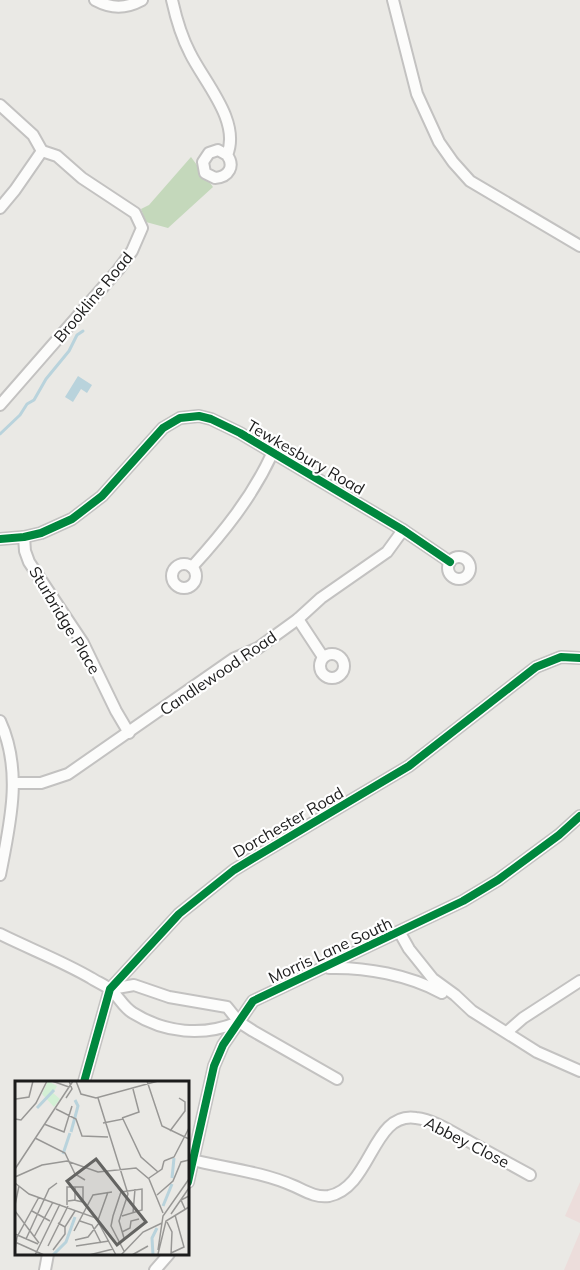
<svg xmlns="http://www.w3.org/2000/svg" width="580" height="1270" viewBox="0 0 580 1270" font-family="Mulish,sans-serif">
  <rect width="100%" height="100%" fill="#eae9e5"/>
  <g fill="#ecdddb">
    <polygon points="580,1182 580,1223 565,1216"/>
    <polygon points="580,1232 580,1270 564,1270"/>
  </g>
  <polygon fill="#c4d8bb" points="191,157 213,187 168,228 146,222 141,209 149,205"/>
  <polygon fill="#b9d3dc" points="78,376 92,385 87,393 81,389 73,402 65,397"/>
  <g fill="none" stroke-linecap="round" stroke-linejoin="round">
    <polyline stroke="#b9d3dc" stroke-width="3" points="0,434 20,415 27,404 34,400 46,379 69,351 77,335 83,331"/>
    <defs>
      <g id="minor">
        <path d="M95,0C112,9 125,9 142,0"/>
        <path d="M172,0C176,18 181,36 190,53C204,82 241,121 227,155C235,166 229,177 215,178L205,173L203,162L209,153L218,150L227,155"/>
        <polyline points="393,0 417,94 439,142 453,162 470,181 580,246"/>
        <polyline points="0,105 33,135 42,151"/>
        <polyline points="0,208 15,190 42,151"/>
        <polyline points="0,405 118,270 132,251 142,228 135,213 82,178 57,156 42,151"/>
        <polyline points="24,537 25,551 29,562 83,643 116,711 129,733"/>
        <polyline points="0,539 24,537 41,533 72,519 102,496 163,428 180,418 199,416 211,419 240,433 403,530 450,562"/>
        <circle cx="459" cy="568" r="11"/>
        <circle cx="184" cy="576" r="12"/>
        <path d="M192,567C224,532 252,497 272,454"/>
        <polyline points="298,619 323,657"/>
        <circle cx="332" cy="666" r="12"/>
        <path d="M0,721C23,771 10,824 0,875"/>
        <polyline points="15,783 41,783 68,774 233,659 258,648 298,619 321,598 387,552 403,530"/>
        <polyline points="400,933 409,949 433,979 455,995 472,1011 537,1052 580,1071"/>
        <path d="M0,934C30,949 62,961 91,978C97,982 105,985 111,990C119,997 123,1007 133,1013C165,1033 203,1037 238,1022"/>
        <path d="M329,968C366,967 409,975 442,993"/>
        <polyline points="111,989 134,985 169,997 227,1007 239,1022 253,1031 337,1079"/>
        <polyline points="507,1032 523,1018 580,981"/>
        <polyline points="84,1082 110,989 179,914 234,870 252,859 409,766 536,667 561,657 580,658"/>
        <path d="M192,1160C225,1168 263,1172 294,1186C305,1191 316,1198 329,1196C372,1187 372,1111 416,1118C435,1120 453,1133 470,1142C490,1153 510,1164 530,1175"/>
        <polyline points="188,1182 214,1066 223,1045 253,1001 463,901 498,880 559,835 580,816"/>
        <polyline points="45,1270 48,1254"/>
        <polyline points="155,1270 169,1254"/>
      </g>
    </defs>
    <use href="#minor" stroke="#c3c2c1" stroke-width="14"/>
    <use href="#minor" stroke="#fcfcfb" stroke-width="10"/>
    <defs>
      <g id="cycleway">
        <polyline points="0,539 24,537 41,533 72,519 102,496 163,428 180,418 199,416 211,419 240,433 403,530 450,562"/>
        <polyline points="84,1082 110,989 179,914 234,870 252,859 409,766 536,667 561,657 580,658"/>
        <polyline points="188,1182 214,1066 223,1045 253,1001 463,901 498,880 559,835 580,816"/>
      </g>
    </defs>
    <use href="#cycleway" stroke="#fff" stroke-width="11"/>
    <use href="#cycleway" stroke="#00873e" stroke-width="8"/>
  </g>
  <g text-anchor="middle" stroke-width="4.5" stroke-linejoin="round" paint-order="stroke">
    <g font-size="16" fill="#1c1c1c" stroke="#fff">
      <text transform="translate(93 297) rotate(-50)" y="6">Brookline Road</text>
      <text transform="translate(306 457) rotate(30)" y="6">Tewkesbury Road</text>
      <text transform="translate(65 620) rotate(59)" y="6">Sturbridge Place</text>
      <text transform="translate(218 673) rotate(-34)" y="6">Candlewood Road</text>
      <text transform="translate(288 822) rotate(-30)" y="6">Dorchester Road</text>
      <text transform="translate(330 950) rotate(-25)" y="6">Morris Lane South</text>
      <text transform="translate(467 1142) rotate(27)" y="6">Abbey Close</text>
    </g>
  </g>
  <g transform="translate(15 1081)">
    <rect width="174" height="174" fill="#eae9e5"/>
    <path d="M33,0L42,5L38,12L45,18L39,26L27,13Z" fill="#d3f0d5"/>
    <path fill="none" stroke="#b9d3dc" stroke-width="3" d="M22,27L39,9M56,51L63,25L60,19M48,73L55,52M157,97L159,77M148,125L157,103M38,174L51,161L60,136M138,174L137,157L142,147"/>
    <path fill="none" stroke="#989795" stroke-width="1.5" d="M37,0L54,6M61,0L66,13L81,17L143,0M132,0L147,45L174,58M51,17L57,8L54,0M83,17L113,113L104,140L109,157L105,163M1,18L14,16L18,0M41,28L61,38L67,55L93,56M107,37L124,31L118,8M0,38L6,39L21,22L32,0M88,42L108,38L126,76L143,91M29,43L49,51L57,25M155,50L170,30V21L164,17M20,57L50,72L60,93L70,99M149,80L159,76L174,47M0,88L58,0M0,96L27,84L52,80L83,91L121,87L134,98L148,132M134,97L147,88L149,80M0,102L14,113L81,137L101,174M142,114L158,100L166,81L174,79M53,120L60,119V106M0,124L4,105M52,124V106H68V121L59,119M170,128L166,119L174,115M0,130L24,162M17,130L35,140M118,132L120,108M156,133L174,107M107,135L127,129V108L106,111L98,135L96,145L109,170M83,139L93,111M65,140L77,144L86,162M152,141L157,151L156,174M43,142L50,146L60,130M59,150L78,114L97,111M107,151L115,147L116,140L124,138M0,153L23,163M19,156L38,121M11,158L34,108L42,102M60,159L73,156L84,142M0,161L29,174M33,165L53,125M61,165L94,160M0,169L2,156L24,116M38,169L50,153V146M143,169L148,135L174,98M156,172L169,166L160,134M143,173L151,140L174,126M20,174L45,123M74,174L98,168M106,174L128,151L147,142M117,174L133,165"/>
    <path fill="#646462" fill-opacity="0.15" stroke="#646462" stroke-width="3" d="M81,78L131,141L102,164L52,100Z"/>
    <rect width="174" height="174" fill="none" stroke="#1c1c1c" stroke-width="3"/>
  </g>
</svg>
